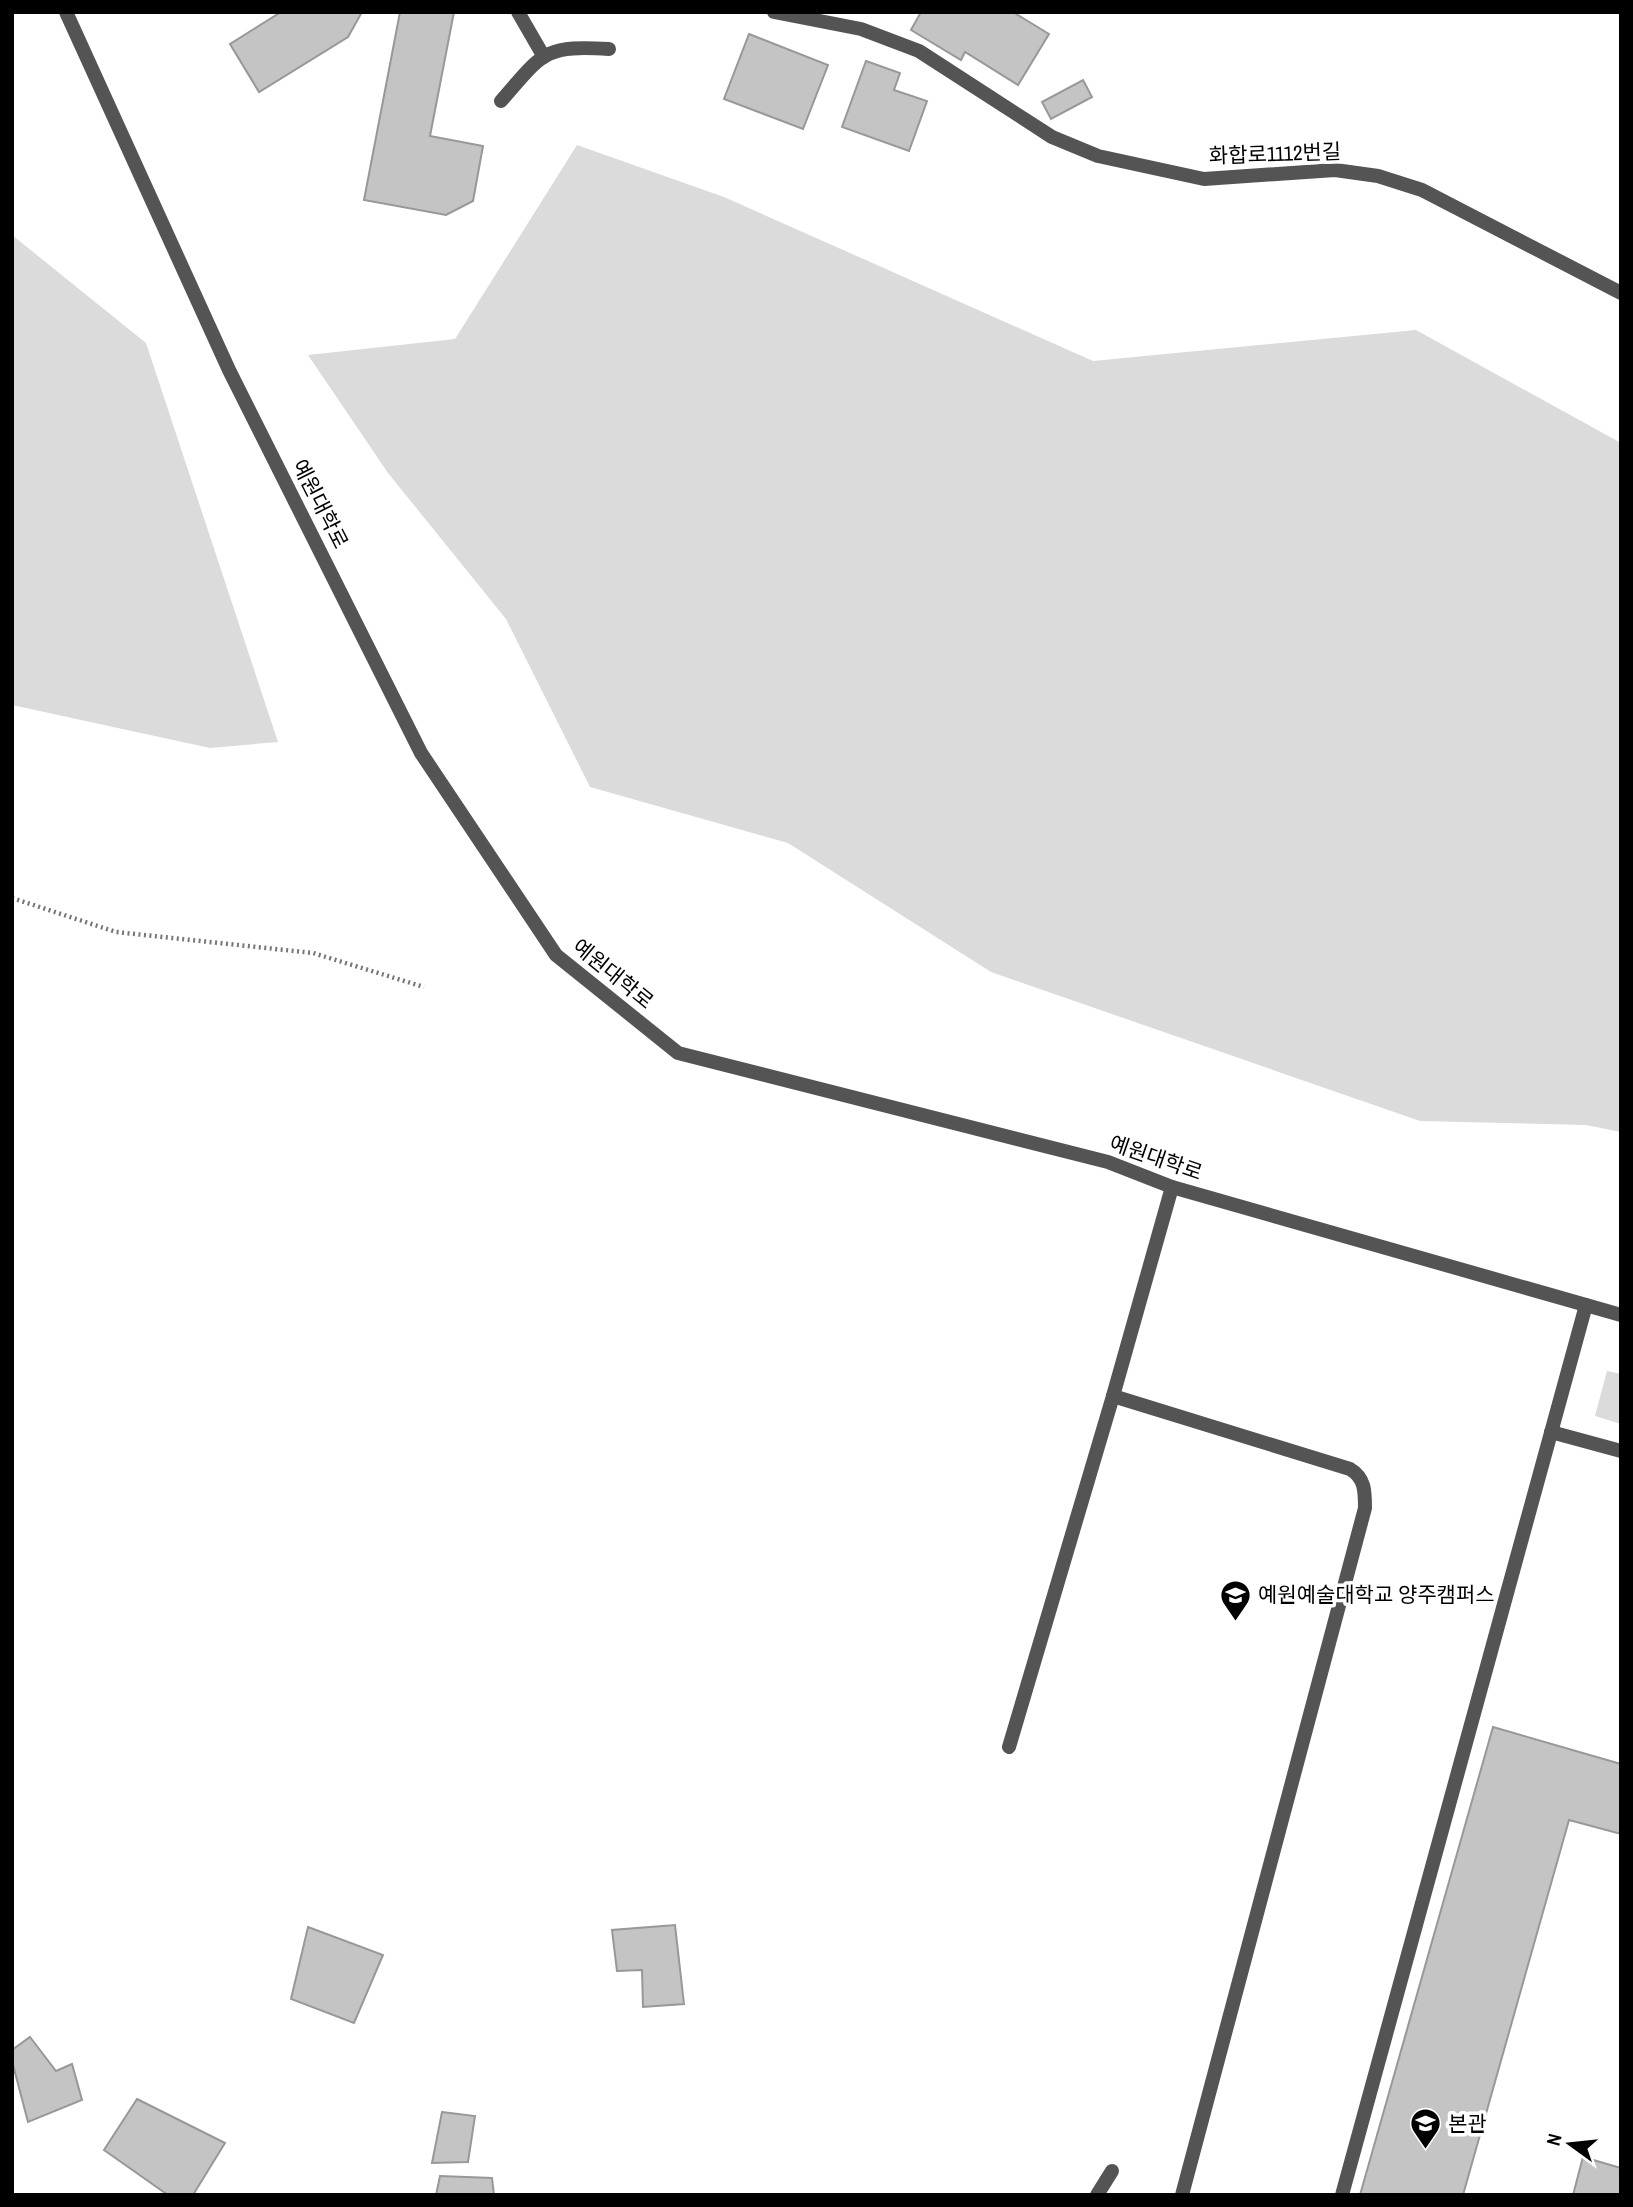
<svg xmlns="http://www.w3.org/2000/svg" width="1633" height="2207" viewBox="0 0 1633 2207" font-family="'Archivo Narrow','Noto Sans KR',sans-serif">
  <rect width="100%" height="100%" fill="#fff"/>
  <g fill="#dbdbdb">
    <polygon points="577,145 724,197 1093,361 1416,330 1621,443 1621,1132 1586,1125 1420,1121 991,972 788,843 590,787 506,619 388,473 308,355 455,339"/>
    <polygon points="12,235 146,343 278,742 210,748 12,705"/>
    <polygon points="1607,1371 1621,1374 1621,1424 1595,1416"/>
  </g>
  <g fill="#c4c4c4" stroke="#989898" stroke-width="2">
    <polygon points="281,12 362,12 348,37 259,92 230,44"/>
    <polygon points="400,12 454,12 430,136 483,146 473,201 446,215 364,200"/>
    <polygon points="921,12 1013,12 1049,34 1018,85 965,52 961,60 911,30"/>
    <polygon points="749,34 828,65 803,129 724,99"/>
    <polygon points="866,61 900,73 894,90 927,101 909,151 842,127"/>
    <polygon points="1083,80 1092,97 1051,119 1042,102"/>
    <polygon points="1493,1727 1621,1764 1621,1834 1569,1820 1463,2195 1360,2195"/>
    <polygon points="675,1925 684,2004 643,2007 642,1970 617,1971 612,1930"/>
    <polygon points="308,1927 383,1955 354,2023 291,1999"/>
    <polygon points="30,2037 56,2071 72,2064 82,2100 28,2122 12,2061 12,2050"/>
    <polygon points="137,2099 225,2143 193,2195 168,2195 104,2150"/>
    <polygon points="442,2112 475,2116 468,2162 432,2163"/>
    <polygon points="1583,2157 1621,2168 1621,2195 1573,2195"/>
    <polygon points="440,2176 492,2178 494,2195 436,2195"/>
  </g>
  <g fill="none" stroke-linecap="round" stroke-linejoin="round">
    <polyline stroke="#767676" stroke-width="4.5" stroke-dasharray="2 3.5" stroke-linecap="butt" points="12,898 116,932 313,953 424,987"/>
    <g stroke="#545454" stroke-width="14">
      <polyline points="518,12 544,57"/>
      <path d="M501,101C543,53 543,45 609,49"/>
      <path d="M1172,1187L1113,1396L1350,1469C1365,1478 1365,1491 1365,1508L1182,2195"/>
      <polyline points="1551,1432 1621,1451"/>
      <polyline points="1009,1747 1113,1396"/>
      <polyline points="1097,2195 1112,2171"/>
      <polyline points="1342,2195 1586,1305"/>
    </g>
    <g stroke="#545454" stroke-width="14">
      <polyline points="66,12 229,370 421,753 556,955 678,1053 1108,1162 1172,1187 1621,1315"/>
      <polyline points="774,12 861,29 919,51 1052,137 1098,156 1204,179 1335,170 1378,176 1422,190 1621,293"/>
    </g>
  </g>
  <defs>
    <symbol id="university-pin" viewBox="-11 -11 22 30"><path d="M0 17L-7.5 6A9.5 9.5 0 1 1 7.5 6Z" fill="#000" stroke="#fff"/><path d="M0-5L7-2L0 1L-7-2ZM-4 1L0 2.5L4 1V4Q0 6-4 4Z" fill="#fff"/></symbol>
    <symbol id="school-pin" viewBox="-11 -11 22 30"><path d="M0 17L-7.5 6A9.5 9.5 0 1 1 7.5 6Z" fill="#000" stroke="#fff"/><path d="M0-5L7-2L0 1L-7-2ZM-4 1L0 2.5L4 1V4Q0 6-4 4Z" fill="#fff"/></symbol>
  </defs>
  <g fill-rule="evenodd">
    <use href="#university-pin" x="1218" y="1578" width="35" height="47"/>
    <use href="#school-pin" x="1408" y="2106" width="35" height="47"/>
  </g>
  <g text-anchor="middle" stroke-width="7" stroke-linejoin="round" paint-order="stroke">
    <g font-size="21" fill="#000" stroke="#fff">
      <text transform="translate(1275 154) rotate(-2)" y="7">화합로1112번길</text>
      <text transform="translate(320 504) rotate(63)" y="7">예원대학로</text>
      <text transform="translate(613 974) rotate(39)" y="7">예원대학로</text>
      <text transform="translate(1156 1158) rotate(19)" y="7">예원대학로</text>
    </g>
    <g font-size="21" fill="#000" stroke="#fff" text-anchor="start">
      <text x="1258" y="1602">예원예술대학교 양주캠퍼스</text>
      <text x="1448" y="2131">본관</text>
    </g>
  </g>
  <rect width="1633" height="2207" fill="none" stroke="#000000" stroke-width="28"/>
  <g transform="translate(1570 2144) rotate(285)" stroke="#ffffff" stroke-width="5" paint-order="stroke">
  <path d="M0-5L12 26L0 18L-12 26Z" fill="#000000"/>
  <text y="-10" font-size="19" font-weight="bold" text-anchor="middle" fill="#000000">N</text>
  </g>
</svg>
